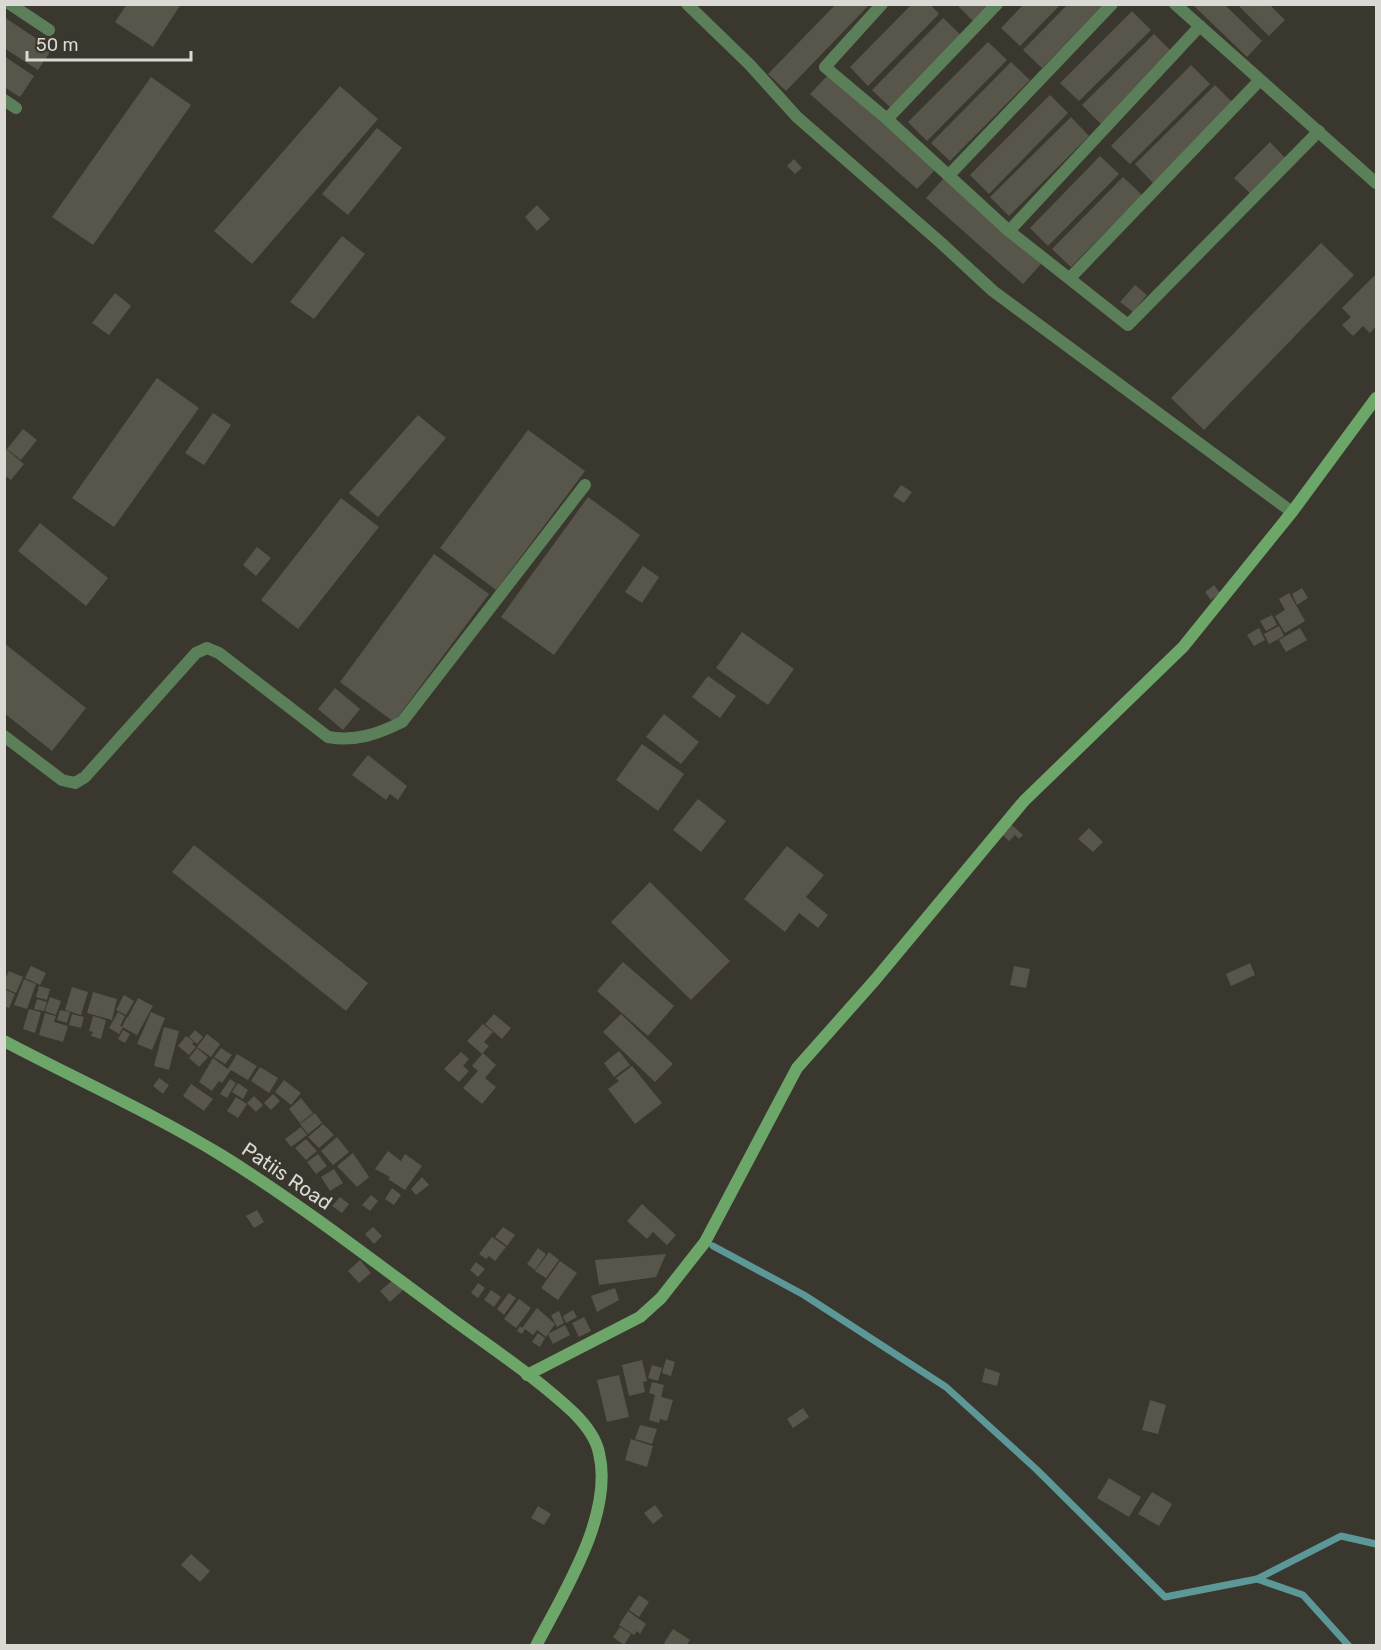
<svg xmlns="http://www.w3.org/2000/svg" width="1381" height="1650" viewBox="0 0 1381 1650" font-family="Rubik,sans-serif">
  <rect width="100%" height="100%" fill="#3a372e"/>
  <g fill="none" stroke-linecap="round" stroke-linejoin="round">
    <g stroke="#5c9897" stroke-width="7">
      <polyline points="713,1246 804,1295 946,1387 1036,1469 1165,1597 1257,1579 1341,1536 1376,1544"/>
      <polyline points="1257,1579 1303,1595 1349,1646"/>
    </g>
  </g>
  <g fill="#58554b">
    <polygon points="127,4 181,4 153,47 115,22"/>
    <polygon points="836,4 870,4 786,91 768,74"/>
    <polygon points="912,4 930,4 939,14 868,86 850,67"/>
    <polygon points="956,4 992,4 974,22"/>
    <polygon points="1024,4 1061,4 1020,46 1001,28"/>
    <polygon points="1068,4 1104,4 1042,68 1023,50"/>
    <polygon points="1192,4 1224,4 1262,41 1247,57"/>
    <polygon points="1237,4 1269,4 1285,20 1269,36"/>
    <polygon points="1132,11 1151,30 1079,101 1060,83"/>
    <polygon points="4,17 52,49 38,70 4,48"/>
    <polygon points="943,18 962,36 891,108 872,90"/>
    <polygon points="1154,34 1172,52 1101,124 1082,105"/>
    <polygon points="988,42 1007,60 927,141 908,122"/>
    <polygon points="4,56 34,76 20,97 4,87"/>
    <polygon points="1011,62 1030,80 950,161 931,143"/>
    <polygon points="1191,65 1210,84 1130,164 1111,146"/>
    <polygon points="829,74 936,169 917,189 810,94"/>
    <polygon points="151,77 191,105 93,245 52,217"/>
    <polygon points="1215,85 1233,103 1153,183 1135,164"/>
    <polygon points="340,86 378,119 252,264 214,231"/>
    <polygon points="1050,95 1068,113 989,194 970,175"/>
    <polygon points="1071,117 1089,136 1009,216 990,197"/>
    <polygon points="377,128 402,148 348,215 322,194"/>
    <polygon points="1270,142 1288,161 1253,196 1234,178"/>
    <polygon points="1100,156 1119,174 1048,246 1030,228"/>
    <polygon points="794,159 802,168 795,174 787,166"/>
    <polygon points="945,177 1041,264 1023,284 926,198"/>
    <polygon points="1123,177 1142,195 1071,267 1052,249"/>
    <polygon points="537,205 550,219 537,231 525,217"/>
    <polygon points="342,236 365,254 314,319 290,302"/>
    <polygon points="1321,243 1354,275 1204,430 1171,398"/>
    <polygon points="1376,274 1376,326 1370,333 1363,326 1353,336 1342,325 1351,317 1342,308"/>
    <polygon points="1135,285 1147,295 1133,312 1120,302"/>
    <polygon points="115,293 131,306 109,335 92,323"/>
    <polygon points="157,378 199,408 114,527 72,498"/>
    <polygon points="213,413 231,425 204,465 185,453"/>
    <polygon points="418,415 446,438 378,517 349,493"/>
    <polygon points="23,429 37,440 21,460 7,449"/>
    <polygon points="528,430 585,471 496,590 440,548"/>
    <polygon points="6,449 24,464 11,480 4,475"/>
    <polygon points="901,485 912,492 904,503 893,496"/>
    <polygon points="588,497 640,535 554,655 501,617"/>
    <polygon points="341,498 379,527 298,629 261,600"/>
    <polygon points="40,523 108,578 86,606 18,551"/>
    <polygon points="257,547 271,558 256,576 243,565"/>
    <polygon points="434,554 489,594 394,722 340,682"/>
    <polygon points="643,566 659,577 642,603 625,592"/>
    <polygon points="1214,585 1220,593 1211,600 1205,592"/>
    <polygon points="1302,588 1308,598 1297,605 1292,594"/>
    <polygon points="1289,593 1305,621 1285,633 1275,616 1285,610 1279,599"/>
    <polygon points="1272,615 1277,625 1266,631 1260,621"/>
    <polygon points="1279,626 1284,636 1269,644 1264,634"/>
    <polygon points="1259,628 1265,640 1254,646 1247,635"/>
    <polygon points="1300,628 1307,640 1286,652 1279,640"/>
    <polygon points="742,632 794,669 768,705 716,668"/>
    <polygon points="4,643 86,708 52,751 4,713"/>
    <polygon points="708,676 736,696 720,718 692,697"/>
    <polygon points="335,688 360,709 343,730 318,709"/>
    <polygon points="664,714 699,742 681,764 646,737"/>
    <polygon points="642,744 684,774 658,811 616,780"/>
    <polygon points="368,755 407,786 398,800 390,794 386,800 352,775"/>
    <polygon points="698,799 726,821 701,852 673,830"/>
    <polygon points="1012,825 1023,835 1019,839 1015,835 1009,841 1003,835"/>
    <polygon points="1089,828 1103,842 1093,852 1078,839"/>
    <polygon points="194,845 368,983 346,1011 172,872"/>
    <polygon points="787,846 824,875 806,897 828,915 818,928 799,913 785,932 744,899"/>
    <polygon points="650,882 730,961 691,1000 611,922"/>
    <polygon points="623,962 674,1006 648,1036 597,991"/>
    <polygon points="1250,963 1255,975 1231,986 1226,974"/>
    <polygon points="31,966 46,973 40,985 25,978"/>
    <polygon points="1014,966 1030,969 1026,988 1010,985"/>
    <polygon points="9,971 23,977 16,993 4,988 4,981"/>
    <polygon points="24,979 36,984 27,1009 14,1005"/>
    <polygon points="39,986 50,989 47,1000 36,997"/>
    <polygon points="72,987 88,992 81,1015 65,1010"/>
    <polygon points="4,989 15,994 9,1008 4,1006"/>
    <polygon points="93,992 117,999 112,1020 87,1013"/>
    <polygon points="124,995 134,1001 126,1015 116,1010"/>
    <polygon points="50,997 61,1001 56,1015 45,1011"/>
    <polygon points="138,998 153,1006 137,1035 122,1027 127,1017 130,1018 128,1017"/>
    <polygon points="37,999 47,1002 44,1011 34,1009"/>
    <polygon points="29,1009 41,1012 35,1033 23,1029"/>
    <polygon points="60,1010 70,1012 67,1023 57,1020"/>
    <polygon points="118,1012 125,1016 120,1026 123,1027 119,1034 109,1028"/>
    <polygon points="151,1012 165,1018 152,1050 137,1044"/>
    <polygon points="45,1013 56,1016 54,1022 68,1026 63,1042 39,1035"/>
    <polygon points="72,1014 84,1017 81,1028 69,1025"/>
    <polygon points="494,1014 511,1028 502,1039 485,1024"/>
    <polygon points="621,1014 673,1064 655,1082 603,1032"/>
    <polygon points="93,1016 106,1020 101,1039 91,1036 93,1032 89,1031"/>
    <polygon points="483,1024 493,1032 484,1042 489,1046 482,1054 467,1041"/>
    <polygon points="164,1027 179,1031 169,1070 154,1066"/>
    <polygon points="123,1030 130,1034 125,1043 118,1039"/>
    <polygon points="195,1030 203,1037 197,1044 189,1037"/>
    <polygon points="207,1034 220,1044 211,1057 197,1047"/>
    <polygon points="186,1036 194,1042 192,1044 196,1047 189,1055 178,1046"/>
    <polygon points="197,1048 208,1057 199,1067 189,1058"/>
    <polygon points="221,1048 232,1055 225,1064 214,1057"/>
    <polygon points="619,1051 630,1065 614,1077 604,1063"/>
    <polygon points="461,1052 469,1059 463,1066 469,1071 459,1082 444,1069"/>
    <polygon points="483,1053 496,1065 485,1078 496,1087 482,1104 463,1088 478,1071 472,1066"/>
    <polygon points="237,1054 257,1066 248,1080 231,1070 222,1083 219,1081 212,1091 199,1082 213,1058 228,1069"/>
    <polygon points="632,1066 662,1103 635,1124 608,1089 619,1081 616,1078"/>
    <polygon points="260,1067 278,1078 269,1093 251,1081"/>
    <polygon points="159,1078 169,1085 163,1094 153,1086"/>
    <polygon points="230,1079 236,1083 227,1098 220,1094"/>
    <polygon points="284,1080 301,1093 291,1105 275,1092"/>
    <polygon points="238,1083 248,1090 243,1099 232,1092"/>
    <polygon points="191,1084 213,1099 204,1111 183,1096"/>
    <polygon points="273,1094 280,1101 271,1110 264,1103"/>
    <polygon points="254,1096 263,1105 256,1112 247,1103"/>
    <polygon points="236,1097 247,1104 238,1118 227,1111"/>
    <polygon points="301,1098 313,1113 300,1123 289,1109"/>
    <polygon points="315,1113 322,1123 308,1134 300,1124"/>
    <polygon points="323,1124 334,1135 319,1148 308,1137"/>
    <polygon points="301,1127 307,1135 291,1147 285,1139"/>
    <polygon points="337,1137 349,1152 333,1165 321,1151"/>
    <polygon points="306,1139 317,1151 306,1160 295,1148"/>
    <polygon points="388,1151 401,1161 405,1154 422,1166 405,1190 388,1179 390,1177 375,1169"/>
    <polygon points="353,1153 369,1177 357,1187 337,1166"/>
    <polygon points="318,1154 327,1166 316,1174 307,1162"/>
    <polygon points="334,1169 343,1183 330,1191 321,1177"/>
    <polygon points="422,1177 429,1185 416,1195 411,1189"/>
    <polygon points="392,1188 401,1195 394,1205 385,1199"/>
    <polygon points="371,1195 378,1201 370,1211 362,1205"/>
    <polygon points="340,1197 349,1204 342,1213 332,1206"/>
    <polygon points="642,1204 676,1235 667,1245 653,1232 647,1239 627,1221"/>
    <polygon points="257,1210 264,1222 254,1228 246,1216"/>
    <polygon points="373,1227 382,1236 374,1244 365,1234"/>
    <polygon points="503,1227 515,1235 507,1246 495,1237"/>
    <polygon points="492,1237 506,1247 495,1261 489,1256 486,1259 479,1254"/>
    <polygon points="538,1248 546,1254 535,1270 527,1264"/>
    <polygon points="549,1252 559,1260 546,1278 535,1271"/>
    <polygon points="666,1254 656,1277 599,1285 595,1260"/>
    <polygon points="360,1260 371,1273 359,1283 348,1271"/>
    <polygon points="560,1261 577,1273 558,1300 541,1288"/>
    <polygon points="476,1262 485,1269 478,1277 470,1270"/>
    <polygon points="393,1280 403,1290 390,1302 380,1291"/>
    <polygon points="478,1283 485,1288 478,1298 471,1293"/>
    <polygon points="615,1288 619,1300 597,1312 591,1296"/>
    <polygon points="491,1290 501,1297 494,1307 484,1300"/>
    <polygon points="509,1293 516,1298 504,1315 497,1309"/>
    <polygon points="519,1299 531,1308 516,1328 504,1319"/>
    <polygon points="537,1308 555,1324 546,1337 537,1330 533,1335 525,1329 522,1334 517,1331 520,1326 522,1328"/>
    <polygon points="573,1310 577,1317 566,1323 563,1316"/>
    <polygon points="559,1311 564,1323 557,1327 551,1315"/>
    <polygon points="584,1317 591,1331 579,1337 572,1323"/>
    <polygon points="565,1325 570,1335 553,1344 548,1334"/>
    <polygon points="538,1333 545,1338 540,1347 532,1342"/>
    <polygon points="666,1359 675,1362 671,1376 662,1373"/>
    <polygon points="642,1360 647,1381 643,1382 645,1392 629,1396 622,1365"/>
    <polygon points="652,1365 662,1368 658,1381 648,1378"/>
    <polygon points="985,1368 1000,1373 997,1386 982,1382"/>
    <polygon points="619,1375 629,1417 607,1422 597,1380"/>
    <polygon points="652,1382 664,1385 661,1397 673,1400 667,1421 660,1419 659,1423 649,1420 655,1395 649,1393"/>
    <polygon points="1150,1400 1166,1405 1158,1434 1142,1430"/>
    <polygon points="803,1408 809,1417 793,1428 787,1419"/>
    <polygon points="640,1425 657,1429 652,1444 635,1439"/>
    <polygon points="631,1439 653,1446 647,1467 625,1460"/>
    <polygon points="1109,1478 1141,1497 1129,1517 1097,1498"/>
    <polygon points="1152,1492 1172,1504 1159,1526 1138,1514"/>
    <polygon points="655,1505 663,1516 653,1524 644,1513"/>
    <polygon points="538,1506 551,1514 544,1525 531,1518"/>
    <polygon points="191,1554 210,1571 200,1582 181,1565"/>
    <polygon points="639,1595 649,1602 639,1617 629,1610"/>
    <polygon points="628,1611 646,1624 640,1634 637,1631 634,1635 619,1625"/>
    <polygon points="620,1627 631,1634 624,1645 613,1637"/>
    <polygon points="673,1629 690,1640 686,1646 668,1646 664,1643"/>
  </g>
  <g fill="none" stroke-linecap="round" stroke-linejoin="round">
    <g stroke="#5b7f58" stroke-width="12">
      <polyline points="10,4 49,30"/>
      <polyline points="687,4 750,65 797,117 940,242 993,291 1292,512"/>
      <polyline points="882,4 825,67 887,119 1009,231 1128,325 1319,131"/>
      <polyline points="1175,4 1376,183"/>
      <polyline points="4,100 16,108"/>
      <polyline points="887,119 997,4"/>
      <polyline points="950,174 1112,4"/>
      <polyline points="1009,231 1200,26"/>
      <polyline points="1070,278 1260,80"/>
      <path d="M4,736L62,780L75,783L85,777L196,653L207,648L219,653L328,737C355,742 378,734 402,722L585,485"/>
    </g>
    <g stroke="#6ca769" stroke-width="12">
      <path d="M4,1041C76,1079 152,1113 221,1155C297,1202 368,1257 440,1310C485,1344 534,1375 574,1413C585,1424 596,1438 599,1453C614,1514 564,1592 536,1646"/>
      <polyline points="527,1375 640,1317 661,1298 705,1242 797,1068 875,980 1024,801 1183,647 1292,512 1376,398"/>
    </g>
  </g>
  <g text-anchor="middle" stroke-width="5" stroke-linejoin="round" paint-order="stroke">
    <g font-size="20" fill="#dad9d3" stroke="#3a372e">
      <text transform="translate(287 1176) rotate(34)" y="7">Patiis Road</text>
    </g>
  </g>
  <rect width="1381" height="1650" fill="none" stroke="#dad9d3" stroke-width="12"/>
  <path d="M27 51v9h164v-9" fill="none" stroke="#dad9d3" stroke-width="3"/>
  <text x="36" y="51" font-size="18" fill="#dad9d3" stroke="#3a372e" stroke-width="4.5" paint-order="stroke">50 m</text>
</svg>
